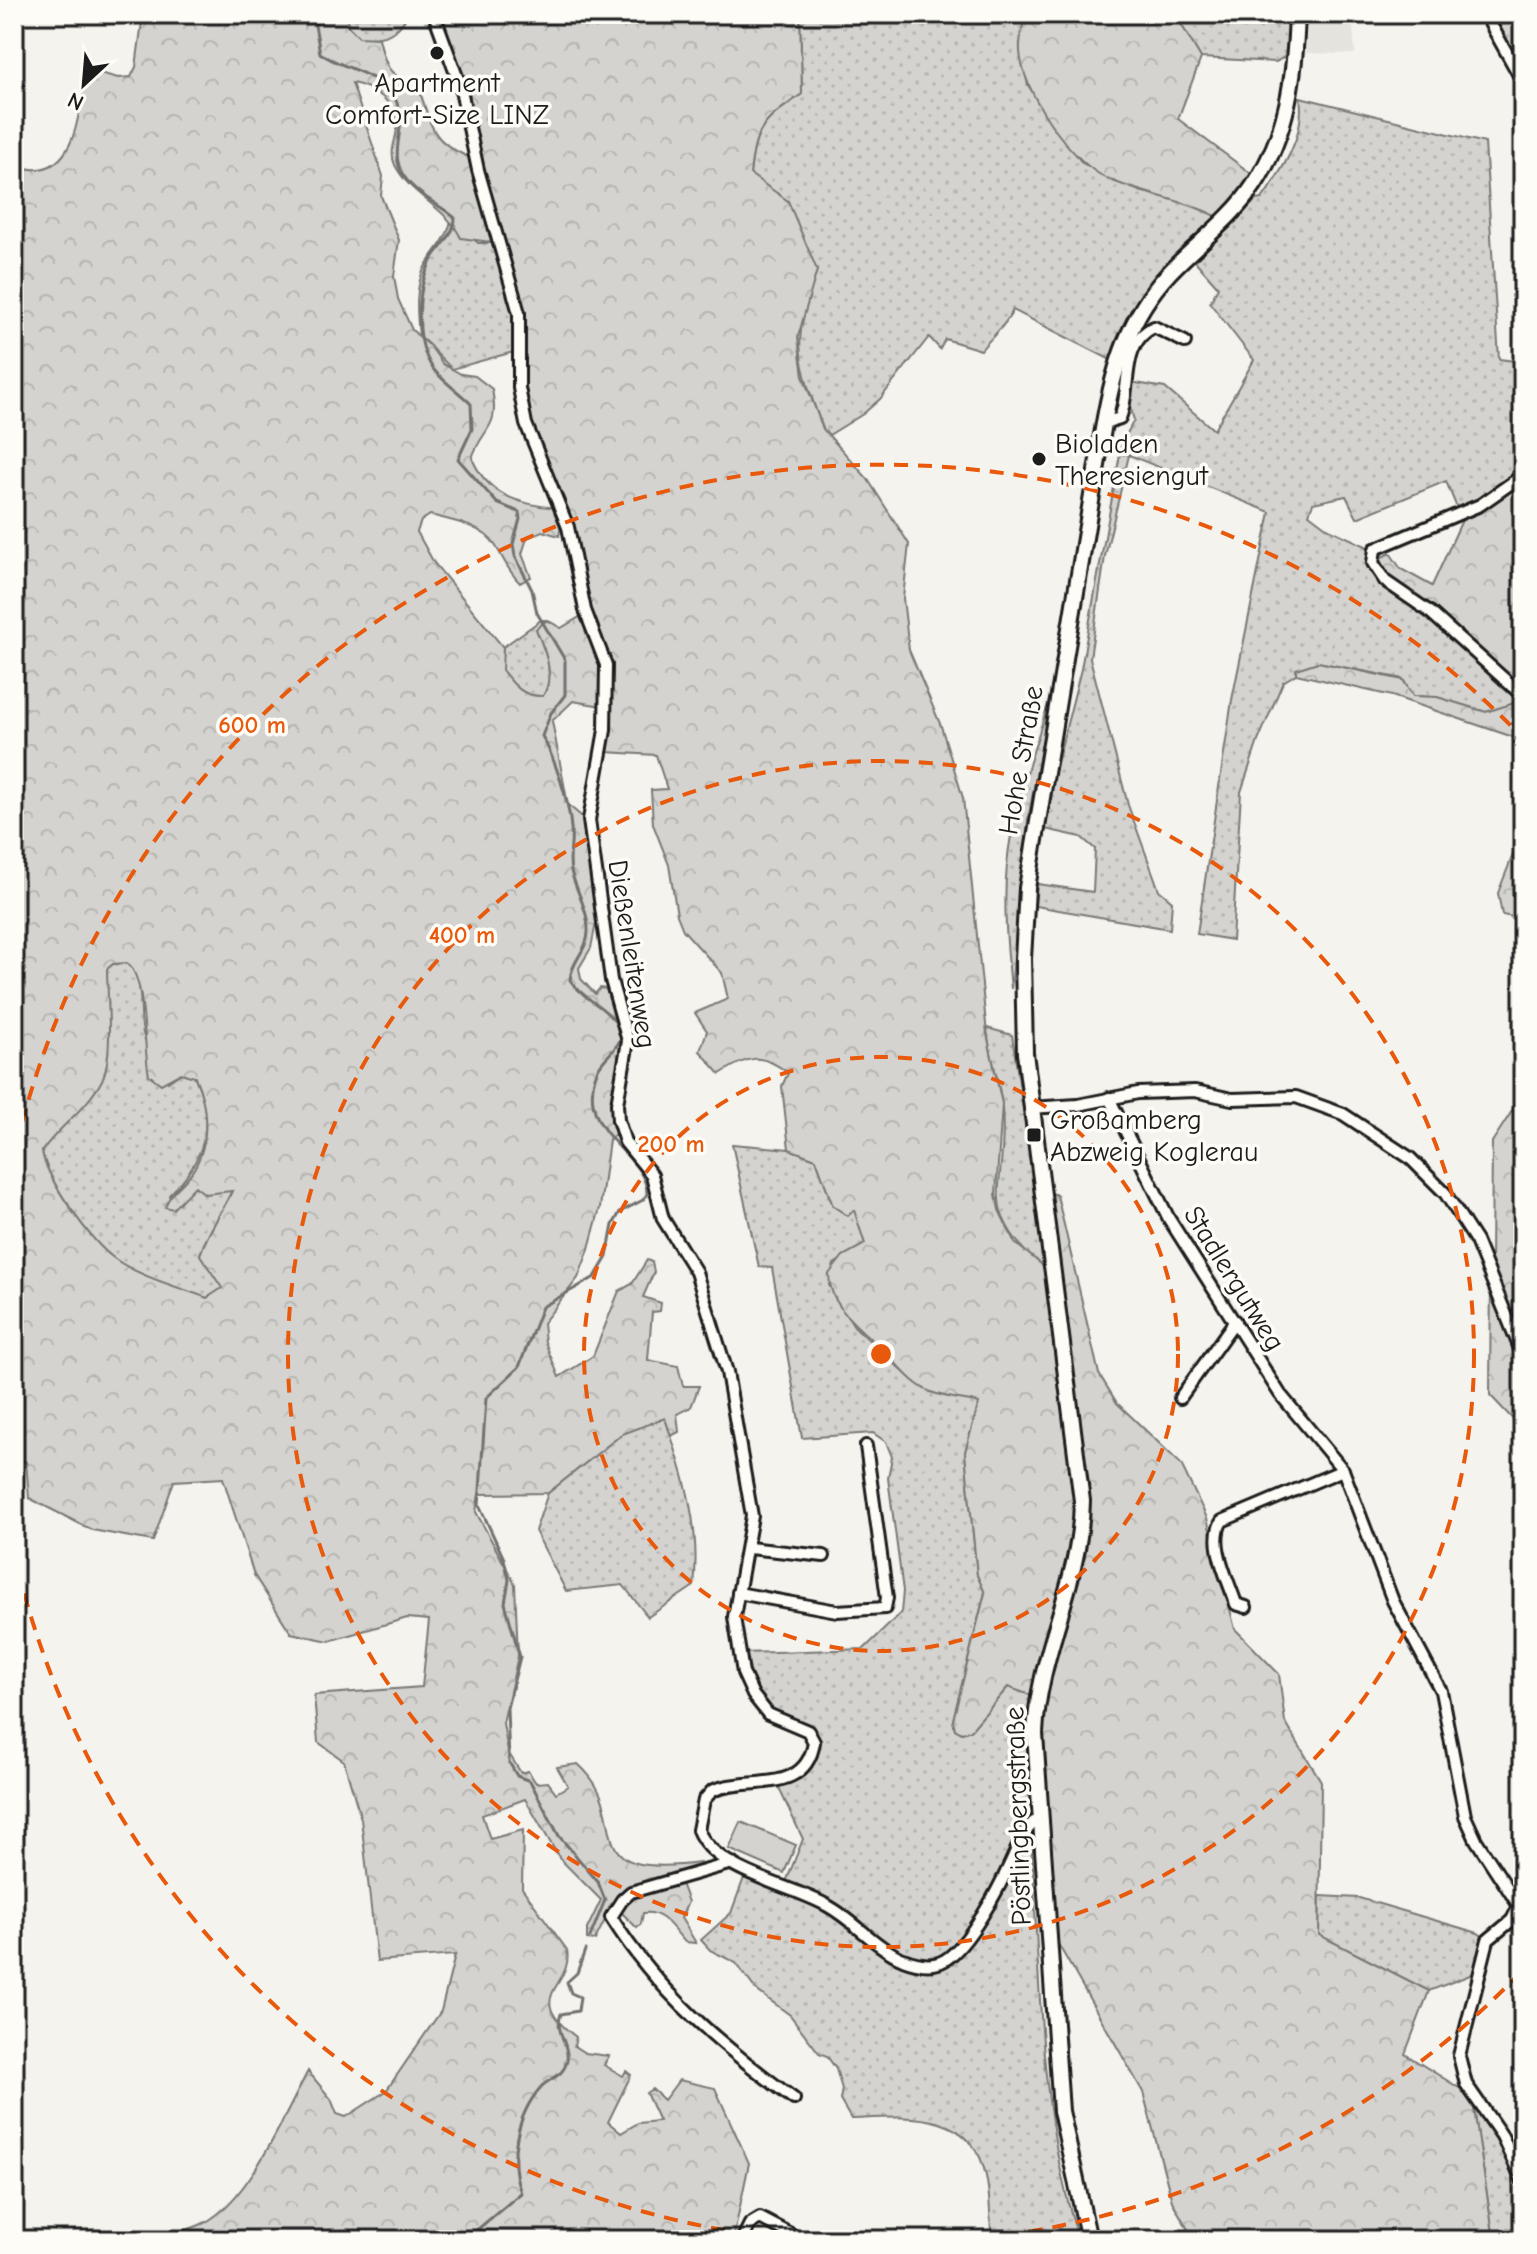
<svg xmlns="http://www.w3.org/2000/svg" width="1537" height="2254" viewBox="0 0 1537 2254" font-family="'Comic Neue',sans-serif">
  <defs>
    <pattern id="grass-dots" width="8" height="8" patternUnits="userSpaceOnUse" patternTransform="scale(2)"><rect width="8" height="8" fill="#d4d3cf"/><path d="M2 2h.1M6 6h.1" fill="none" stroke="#b5b5b1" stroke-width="1.8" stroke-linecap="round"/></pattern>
    <pattern id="forest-crowns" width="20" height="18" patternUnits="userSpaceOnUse" patternTransform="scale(2)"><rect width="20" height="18" fill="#d4d3cf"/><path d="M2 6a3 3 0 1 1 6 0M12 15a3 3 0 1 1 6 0" fill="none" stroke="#b5b5b1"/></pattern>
  </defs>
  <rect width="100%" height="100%" fill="#f4f3ee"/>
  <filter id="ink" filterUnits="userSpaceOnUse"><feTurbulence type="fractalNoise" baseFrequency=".0125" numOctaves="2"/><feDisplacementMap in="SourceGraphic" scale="16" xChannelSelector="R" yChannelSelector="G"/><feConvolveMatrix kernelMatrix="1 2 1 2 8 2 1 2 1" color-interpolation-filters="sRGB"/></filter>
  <g filter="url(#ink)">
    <polygon fill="#e4e3de" points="1308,14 1352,14 1355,54 1306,53"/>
    <g fill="url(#grass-dots)" stroke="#787876" stroke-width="2">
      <path d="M349,14H408C397,36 382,39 359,38L347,25Z"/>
      <path d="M800,14H1025L1020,51L1028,85L1082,163L1139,191L1184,202L1218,217C1175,262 1132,300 1111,360L1013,310C1006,326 992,336 981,350L945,339L940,349L929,337L880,399L863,414L829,435L823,429C797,358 791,342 817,270L764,185L750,175C755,126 764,121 802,94Z"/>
      <polygon points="1175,14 1292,14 1290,53 1276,62 1201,58"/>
      <polygon points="1488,14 1523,14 1523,76"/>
      <path d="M1300,97L1485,143L1499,359L1523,362V468L1500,489L1459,513L1446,481L1357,518L1346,496L1313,503L1309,514L1329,529L1370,548V565L1376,577L1428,614L1516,694L1515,703L1486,712L1437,697L1412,696L1403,679L1318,662L1297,669L1296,674L1283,682L1258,741L1241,792L1232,940L1197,934L1232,700L1270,512L1129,455L1105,556L1090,658L1128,805L1159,890L1172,901L1170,929L1035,906L1037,884L1093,892L1095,849L1081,837L1045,829L1053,779L1081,669L1120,454L1129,455L1131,451L1120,447L1134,420L1128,401L1130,382L1165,388L1214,430L1254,360L1210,303L1218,287L1195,261L1256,200L1262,199C1283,169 1306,135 1300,97Z"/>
      <path d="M451,218L478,243H498L517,313V351L452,369L419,336C417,314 414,288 425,267C434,251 450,237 451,218Z"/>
      <path d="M541,620H547L536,629C545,651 556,675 543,696C522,697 514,685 501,670L503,647Z"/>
      <path d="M1050,697L1028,821L1011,989C1007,947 1003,906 1007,865C1012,808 1034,752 1050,697Z"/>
      <path d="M127,963C147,979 137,1015 144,1037C149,1052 161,1068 168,1082L181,1073L195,1077C216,1124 205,1160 169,1195L173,1208L195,1185L205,1194L232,1190C222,1213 208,1231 200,1254L223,1288L207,1298C178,1287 140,1277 114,1259C91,1242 46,1179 42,1151L107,1048V969L113,964Z"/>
      <path d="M987,1028L1012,1035L1048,1276C971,1200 1009,1197 1002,1107C1000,1081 989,1055 987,1028Z"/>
      <path d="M732,1144L789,1149L816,1159L833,1206L854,1209L865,1244L834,1264L829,1285L854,1326L909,1377L930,1392L979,1402L965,1452L977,1575L985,1592L953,1720L955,1729L962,1733L971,1730L1008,1687L1033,1695V1811L995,1884L959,1939L943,1956L930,1961L912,1958L893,1949L819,1897L786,1882L803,1839L777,1784L810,1762L811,1734C764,1706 761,1704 742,1653L864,1649L901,1613L903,1591L888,1478L892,1457L886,1442L873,1433L802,1438L772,1268L759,1267Z"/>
      <path d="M665,1418C684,1473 701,1527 694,1586L648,1617L623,1585L566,1591L535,1531L548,1493L622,1434Z"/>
      <path d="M1031,1835C1040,1970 1037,2110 1079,2240H996L991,2232C990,2214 990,2194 986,2176C972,2108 904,2117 851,2119L840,2100L842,2089L836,2069L827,2056L819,2053L790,2015L756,1990L736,1963L710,1950L701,1940L731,1913L745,1875L828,1910L889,1956L948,1962Z"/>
      <polygon points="1320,1896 1359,1898 1478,1933 1485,1938 1478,1972 1429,1991 1319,1935"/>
      <polygon points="1472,2096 1502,2140 1523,2187 1523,2240 1494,2240"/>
    </g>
    <g fill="url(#forest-crowns)" stroke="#787876" stroke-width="2" fill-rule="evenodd">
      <path d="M143,14H349L347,25L359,37L379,38C385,64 388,79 416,82C434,125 425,139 473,159L498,243L461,238C445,205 412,198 395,165C389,151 396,141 397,128C398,103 374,87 352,83L383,176L381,196L399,240L394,276L398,299L412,330L430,346L443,364L461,374L475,376L492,389C500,430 483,426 472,458C487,495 518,504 556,508L561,525L559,536L542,531L527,538L522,554L531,577L520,583C508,571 504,559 495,545C484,526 450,520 430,515L421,521L417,532L434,563L503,647L502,670C514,685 522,697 543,696C556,675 545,650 536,629L547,620L561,628L583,615L603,665L602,706L573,701L552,721L568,805L586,820L598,913L591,948L579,968L581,979L595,994L600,988L606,989L624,1041L613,1105L615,1134L609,1140L600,1208L588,1252L578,1278L543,1323L545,1342L559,1377L593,1356L619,1291L632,1284L647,1260L652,1262L654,1272L643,1297L661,1303L660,1311L652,1312L648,1360L678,1366L683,1386H699L691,1407L677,1414L679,1432L671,1436L665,1418L622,1434L548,1493L479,1494L476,1512L515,1584L518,1656L503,1723L508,1752L521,1773L528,1771L536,1783L548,1782L556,1793L568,1786L557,1767L578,1764C638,1817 568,1880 700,1863L704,1867L680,1881L688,1902L681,1918L696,1943L685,1942C673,1929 663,1910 643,1913L641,1924L637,1928L613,1904L595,1940L587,1939V1929L601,1900L560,1859L525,1799L482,1815L490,1839L523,1830L522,1888L567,1950C574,1987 520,1995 576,2037L574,2046L585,2053L609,2056L604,2065L623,2076L626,2071L631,2075L608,2122L621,2133L638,2123L659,2121L646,2093L652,2089L664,2100L679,2080L715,2088L749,2163L733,2240H126C152,2235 180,2235 204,2223C250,2199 284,2116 308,2071L331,2099L337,2114L346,2117L386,2091L441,2011L455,1955L377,1961L361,1819L344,1761L318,1742L314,1695L422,1687L429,1620L407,1618L329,1641L291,1633L254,1575L223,1478L174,1481L153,1541L92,1530L29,1498L26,1462L14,1457V165C74,187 80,117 83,75L89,70L118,78L131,77L136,67ZM127,963C147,978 143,1049 149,1075L161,1084L181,1073L195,1077C209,1108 211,1149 188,1177C179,1188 170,1193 165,1207L173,1209L195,1186L205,1194L232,1191C222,1213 208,1231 200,1255L222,1288L207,1298C178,1287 140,1277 115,1259C91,1242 46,1179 42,1151C59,1126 88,1108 102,1080C114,1056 107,997 107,969L113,964Z"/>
      <path d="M437,14H800L802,94C764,121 755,126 750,174L788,201L817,270L798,337L803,376L823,429L867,478L909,544L903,598L909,650L941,726L963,798L987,1034L1002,1104L996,1194L999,1210L1015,1243L1041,1264L1048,1276L1058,1281L1061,1274L1049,1198L1052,1193L1057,1195L1099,1374L1117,1403L1181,1464L1207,1518L1235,1629L1279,1674L1285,1722L1321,1781L1319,1935L1429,1991L1405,2054L1472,2096L1494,2240H1194L1172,2201L1143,2092L1058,1944L1043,1735L1046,1701L1008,1687L971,1730L962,1733L955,1729L953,1720L985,1593L977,1575L965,1452L979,1403C964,1399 945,1398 931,1392C909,1383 897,1362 880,1347C858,1327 829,1306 829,1274L843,1256L865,1244L854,1210L848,1216L833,1206L816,1159L789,1149L782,1086L788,1073C761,1052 748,1056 720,1074L700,1051L707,1031L695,1013L728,999L722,973L683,930L677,915L669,865L653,824L651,790L667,789L656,755L606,752L609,694L582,582L524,405L511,276L504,243Z"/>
      <path d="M1025,14H1175L1201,58L1178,119L1253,175L1218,217C1183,199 1144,195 1108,179C1071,162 1022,92 1020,51C1019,39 1023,26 1025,14Z"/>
      <polygon points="1523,479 1523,744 1516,738 1392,696 1296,674 1296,669 1318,662 1403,680 1413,696 1437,697 1486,712 1515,703 1517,685 1432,610 1387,579 1378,559 1390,553 1401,569 1432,586 1462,520"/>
      <polygon points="1523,829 1523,919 1502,915 1498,893"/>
      <polygon points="1523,1094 1523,1430 1490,1395 1492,1142"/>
    </g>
    <polygon fill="#d4d3cf" stroke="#787876" stroke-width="2" points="741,1822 796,1845 784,1873 729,1849"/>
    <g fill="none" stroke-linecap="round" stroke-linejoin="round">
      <g stroke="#72716f" stroke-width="3">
        <path d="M317,14L315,25L320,53C342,69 378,72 394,97C413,129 381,153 410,184C423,198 441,206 455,218C455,235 439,247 431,261C416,290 414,343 434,370C445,383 459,392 471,404L472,429L458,459L497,503L519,512L520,519L513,544L515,556L532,590L537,613L565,660V695L551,713L542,736C555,760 569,800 571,828C573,843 568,856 571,871C576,890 588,910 588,930C589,949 571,961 570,980C584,1001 606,1005 620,1029"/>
        <path d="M590,1937L605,1900L598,1882L559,1836L530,1781L517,1776L509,1762L507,1708L520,1657L505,1603L509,1580L504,1559L479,1505L486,1398L519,1367L542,1307L595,1277L607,1257L613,1225L620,1212L643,1200L647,1194C648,1153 573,1134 597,1071C603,1057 617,1051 622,1036"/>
        <path d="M453,2240L472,2234L521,2193C508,2159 516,2116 541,2087C551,2077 563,2077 567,2061C570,2044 554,2032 561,2014L578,2011L580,1997L571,1993L567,1982L577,1973L585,1950"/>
      </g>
      <defs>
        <g id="minor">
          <path d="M434,14L460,85L478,170L519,313V388L526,424L568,527L585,610L606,665L605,730L589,820L611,980L628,1041L617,1104L618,1120L625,1142L652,1175L663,1219L696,1272L727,1372L752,1516L734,1617L743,1673L753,1695L768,1714L808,1731L814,1742C806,1797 746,1775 712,1791L704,1800L698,1830C715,1872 792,1885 828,1906C855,1921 875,1947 903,1959C916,1964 932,1968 945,1960C969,1945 998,1890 1010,1864C1017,1850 1022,1833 1034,1822L1040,1821"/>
          <polyline points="1485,14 1523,82"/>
          <path d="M1104,423L1120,418C1132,389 1119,343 1154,327L1185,342"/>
          <polyline points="1523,475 1480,505 1375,549 1373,563 1385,581 1430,612 1523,696"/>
          <polyline points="1109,1098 1169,1219 1280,1394 1343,1470 1393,1601 1441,1691 1465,1816 1476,1840 1519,1906 1512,1920 1488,1940 1459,2056 1466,2084 1502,2136 1523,2182"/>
          <polyline points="1030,1108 1078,1105 1138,1093 1195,1091 1232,1099 1296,1097 1343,1114 1410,1158 1445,1193 1476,1241 1523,1356"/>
          <polyline points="1180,1398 1235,1321"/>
          <polyline points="749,1548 824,1556"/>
          <polyline points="738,1593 837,1611 885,1608 887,1598 866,1446"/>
          <path d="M1246,1607L1236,1604C1229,1581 1208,1543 1222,1521L1343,1470"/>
          <path d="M732,1863L631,1892L622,1900L611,1917C658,1993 723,2047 794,2099"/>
          <polyline points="742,2240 750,2224 760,2218 802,2240"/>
        </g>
        <path id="secondary" d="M1089,2240L1061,2111L1035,1734C1038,1653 1081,1582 1082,1501L1025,1053L1023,959L1027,888L1104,423C1114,366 1129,316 1169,273C1197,243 1231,220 1254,185C1288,134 1295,73 1297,14"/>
      </defs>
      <use href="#minor" stroke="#1c1c1c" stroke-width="16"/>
      <use href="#secondary" stroke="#1c1c1c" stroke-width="20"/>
      <use href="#minor" stroke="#fdfcf7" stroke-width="10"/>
      <use href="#secondary" stroke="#fdfcf7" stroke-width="14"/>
    </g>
  </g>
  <g fill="none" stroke="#e8590c" stroke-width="4" stroke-dasharray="14 10">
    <circle cx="881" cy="1354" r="297"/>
    <circle cx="881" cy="1354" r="593"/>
    <path d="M1521 1972A890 890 0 0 1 966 2240M796 2240A890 890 0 0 1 16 1562M16 1146A890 890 0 0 1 1521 736"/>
  </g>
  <g fill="#1c1c1c" stroke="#fdfcf7" stroke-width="3">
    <circle cx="437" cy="53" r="8"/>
    <circle cx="1039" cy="459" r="8"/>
    <rect x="1026" y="1127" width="16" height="16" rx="4"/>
  </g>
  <g text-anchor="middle" stroke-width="7" stroke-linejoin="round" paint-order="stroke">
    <g font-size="28" fill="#1c1c1c" stroke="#fdfcf7" text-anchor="start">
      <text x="437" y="92" text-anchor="middle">Apartment<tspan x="437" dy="32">Comfort-Size LINZ</tspan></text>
      <text x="1055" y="453">Bioladen<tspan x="1055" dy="32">Theresiengut</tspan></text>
      <text x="1050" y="1129">Großamberg<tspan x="1050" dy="32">Abzweig Koglerau</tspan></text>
    </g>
    <g font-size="28" fill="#1c1c1c" stroke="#fdfcf7">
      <text transform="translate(1020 760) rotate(-80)" y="10">Hohe Straße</text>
      <text transform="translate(633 954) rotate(81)" y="10">Dießenleitenweg</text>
      <text transform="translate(1235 1278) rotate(58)" y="10">Stadlergutweg</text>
      <text transform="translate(1017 1816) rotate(-92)" y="10">Pöstlingbergstraße</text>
    </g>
  </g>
  <circle cx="881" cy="1354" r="12" fill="#e8590c" stroke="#fdfcf7" stroke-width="4"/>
  <g font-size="24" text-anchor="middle" font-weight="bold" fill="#e8590c" stroke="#fdfcf7" stroke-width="7" stroke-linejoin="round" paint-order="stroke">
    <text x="252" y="733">600 m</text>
    <text x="462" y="943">400 m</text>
    <text x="671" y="1152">200 m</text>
  </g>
  <rect width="1537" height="2254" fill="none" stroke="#fdfcf7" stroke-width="48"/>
  <rect x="24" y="24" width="1489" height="2206" fill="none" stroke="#1c1c1c" stroke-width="3" filter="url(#ink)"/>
  <g transform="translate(84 84) rotate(206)" stroke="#fdfcf7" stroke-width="6" paint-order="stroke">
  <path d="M0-6L14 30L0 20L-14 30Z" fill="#1c1c1c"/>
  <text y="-12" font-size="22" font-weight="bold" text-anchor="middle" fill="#1c1c1c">N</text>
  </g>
</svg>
